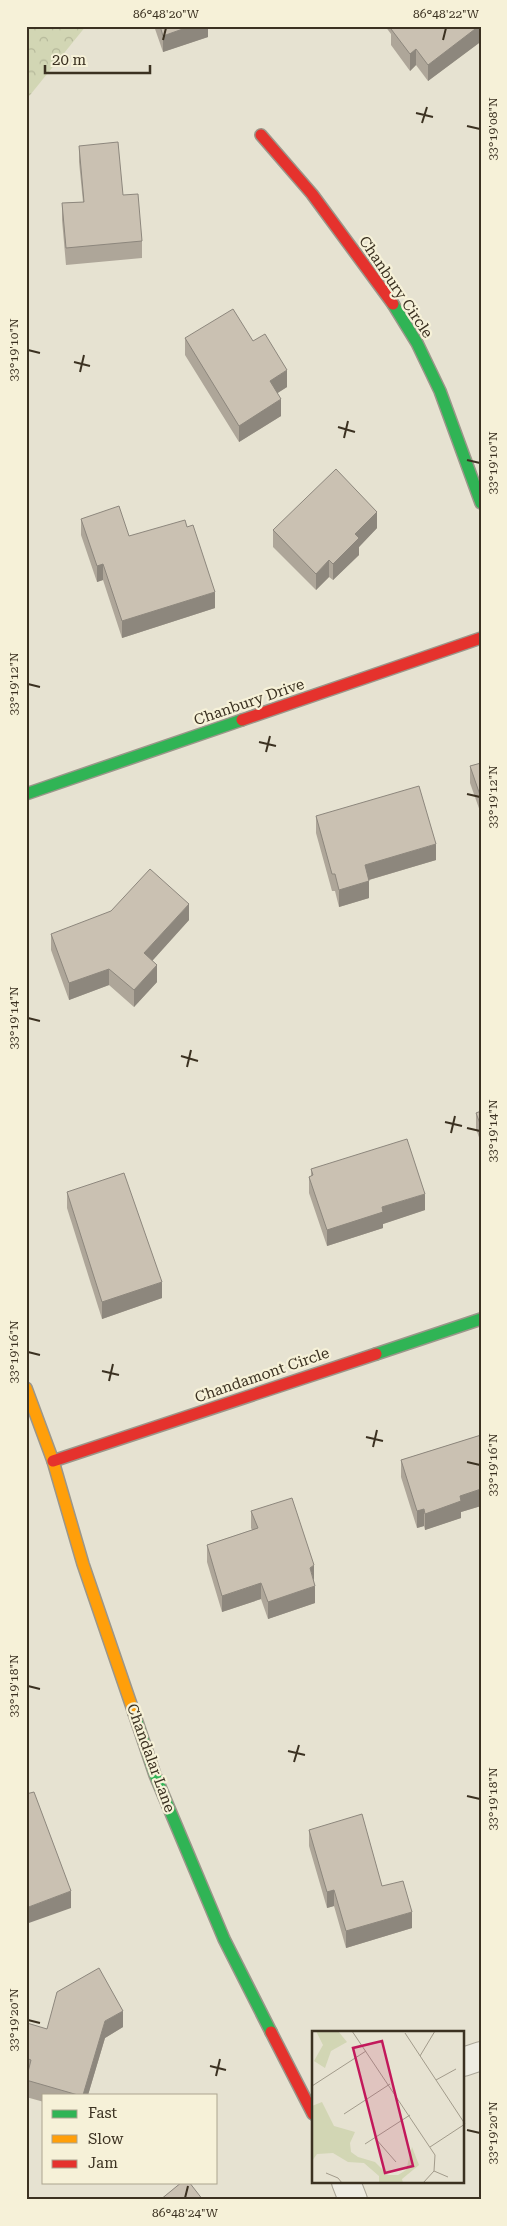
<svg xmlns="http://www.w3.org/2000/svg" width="507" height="2226" viewBox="0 0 507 2226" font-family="'Roboto Serif',serif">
  <defs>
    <pattern id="forest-crowns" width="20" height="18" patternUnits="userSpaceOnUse" patternTransform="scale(1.25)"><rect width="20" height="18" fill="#d2d6b4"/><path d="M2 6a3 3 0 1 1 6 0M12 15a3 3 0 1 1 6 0" fill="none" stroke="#b5b89a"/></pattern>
  </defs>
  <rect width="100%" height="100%" fill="#e6e2d1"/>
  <polygon fill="url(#forest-crowns)" points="26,26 86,26 26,100"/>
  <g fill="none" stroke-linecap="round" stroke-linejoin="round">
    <defs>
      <g id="street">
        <polyline points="463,2062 481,2056"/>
        <polyline points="346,2182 353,2200"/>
      </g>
      <g id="fast">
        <polyline points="393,304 417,343 440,391 481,503"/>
        <polyline points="26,794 242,720"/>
        <polyline points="376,1354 481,1319"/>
        <polyline points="134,1713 155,1775 224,1939 271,2032"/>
      </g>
      <polyline id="slow" points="26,1388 53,1461 83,1564 134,1713"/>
      <g id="jam">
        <polyline points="261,135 312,194 393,304"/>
        <polyline points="242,720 481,638"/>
        <polyline points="53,1461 376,1354"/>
        <polyline points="271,2032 313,2114"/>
      </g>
    </defs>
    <use href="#street" stroke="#aca799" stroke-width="30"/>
    <use href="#fast" stroke="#9b968a" stroke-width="14"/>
    <use href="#slow" stroke="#9b968a" stroke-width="14"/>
    <use href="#jam" stroke="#9b968a" stroke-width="14"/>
    <use href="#street" stroke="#eeece2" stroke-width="28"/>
    <use href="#fast" stroke="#30b455" stroke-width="11"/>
    <use href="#slow" stroke="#ff9f0a" stroke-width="11"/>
    <use href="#jam" stroke="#e5322d" stroke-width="11"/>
  </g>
  <g fill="#aea699">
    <polygon points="154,26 208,26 208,37 163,52"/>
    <polygon points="385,26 479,26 479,43 428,81 416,65 410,71 391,45 391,34"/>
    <polygon points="79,146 142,241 142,258 66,265 62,220 62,203 83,202 79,162"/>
    <polygon points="185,338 253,341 287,387 277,393 281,416 239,442 185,355"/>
    <polygon points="81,519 129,536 215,608 122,638 103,580 97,582 81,535"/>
    <polygon points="377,528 359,547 359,555 333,580 329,577 316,590 273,547 273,530"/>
    <polygon points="481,763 481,814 470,783 470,766"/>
    <polygon points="316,816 436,860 369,880 369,898 339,907 335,891 332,891 316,833"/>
    <polygon points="189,920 152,961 157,982 134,1007 109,985 69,1000 51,950 51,934"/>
    <polygon points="481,1111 481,1143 476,1129 476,1113"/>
    <polygon points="311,1169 425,1210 383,1224 383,1228 327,1246 309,1193 309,1177 311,1176"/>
    <polygon points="67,1192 162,1298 102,1319 67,1208"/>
    <polygon points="481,1435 481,1506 461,1512 461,1518 425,1530 424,1526 417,1528 401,1477 401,1460"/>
    <polygon points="251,1511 314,1582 315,1603 268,1619 261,1599 222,1612 207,1562 207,1545 252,1530 251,1528"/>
    <polygon points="309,1830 382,1886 412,1928 346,1948 334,1906 327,1908 309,1846"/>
    <polygon points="26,2025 47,2029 123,2027 105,2038 88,2095 44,2095 44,2102 26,2097 26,2078 27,2075 26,2075"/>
  </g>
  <g fill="#8d877d">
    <polygon points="191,26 208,26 208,37 163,52 163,36"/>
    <polygon points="479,26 479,43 428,81 428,65"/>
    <polygon points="416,49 416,65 410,71 410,54"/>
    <polygon points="287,370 287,387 270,398 270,381"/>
    <polygon points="281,399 281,416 239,442 239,426"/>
    <polygon points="377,512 377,528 359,547 359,555 333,580 333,564 355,534"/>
    <polygon points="329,560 329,577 316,590 316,574"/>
    <polygon points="103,564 103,580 97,582 97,566"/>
    <polygon points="215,592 215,608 122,638 122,621"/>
    <polygon points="436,844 436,860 365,881 365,865"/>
    <polygon points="369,881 369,898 339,907 339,890"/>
    <polygon points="189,904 189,920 144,970 144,953"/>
    <polygon points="157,965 157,982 134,1007 134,990"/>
    <polygon points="109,969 109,985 69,1000 69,983"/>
    <polygon points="425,1194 425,1210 383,1224 383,1228 327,1246 327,1230 382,1207"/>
    <polygon points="162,1282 162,1298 102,1319 102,1302"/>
    <polygon points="481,1489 481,1506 461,1512 461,1518 425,1530 425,1514 460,1496"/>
    <polygon points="424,1509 424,1526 417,1528 417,1511"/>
    <polygon points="314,1565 314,1582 310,1568"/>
    <polygon points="261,1583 261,1599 222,1612 222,1596"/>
    <polygon points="315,1586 315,1603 268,1619 268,1602"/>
    <polygon points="334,1890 334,1906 327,1908 327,1892"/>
    <polygon points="71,1891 71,1908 26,1924 26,1908"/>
    <polygon points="412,1912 412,1928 346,1948 346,1931"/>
    <polygon points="123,2011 123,2027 105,2038 88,2095 83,2095 105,2021"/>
  </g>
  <g fill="#cac1b2" stroke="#8d877d">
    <polygon points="160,26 191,26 163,36"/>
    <polygon points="394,26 479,26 428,65 416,49 410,54 391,29"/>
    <polygon points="118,142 123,195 138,194 142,241 66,248 62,203 84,202 79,146"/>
    <polygon points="233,309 253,341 265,334 287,370 270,381 281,399 239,426 185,338"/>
    <polygon points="336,469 377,512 355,534 359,538 333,564 329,560 316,574 273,530"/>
    <polygon points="119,506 129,536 185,520 187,527 193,525 215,592 122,621 103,564 97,566 81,519"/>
    <polygon points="481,763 481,798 470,766"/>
    <polygon points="419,786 436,844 365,865 369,881 339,890 335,874 332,874 316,816"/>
    <polygon points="150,869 189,904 144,953 157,965 134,990 109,969 69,983 51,934 111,911"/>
    <polygon points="481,1111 481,1126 476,1113"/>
    <polygon points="407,1139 425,1194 382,1207 383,1212 327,1230 309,1177 313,1175 311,1169"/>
    <polygon points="124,1173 162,1282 102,1302 67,1192"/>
    <polygon points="481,1435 481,1489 460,1496 461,1501 425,1514 424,1509 417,1511 401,1460"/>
    <polygon points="292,1498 314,1565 310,1568 315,1586 268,1602 261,1583 222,1596 207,1545 258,1528 251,1511"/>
    <polygon points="34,1792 71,1891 26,1908 26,1794"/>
    <polygon points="362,1814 382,1886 403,1881 412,1912 346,1931 334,1890 327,1892 309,1830"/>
    <polygon points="99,1968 123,2011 105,2021 83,2095 78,2095 26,2080 31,2060 26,2058 27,2023 47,2029 57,1992"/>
    <polygon points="182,2182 189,2182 203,2200 160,2200"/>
  </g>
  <path fill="none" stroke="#3b3121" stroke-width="2" d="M163,40L166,28M443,40L446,28M416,113L433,117M422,123L427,107M467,126L480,129M28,350L40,353M74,362L90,366M80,372L84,355M338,427L355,432M344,438L348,421M467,460L480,463M28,684L40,687M259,742L276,746M266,752L270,736M467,794L480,797M28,1018L40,1021M181,1056L198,1061M187,1067L191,1050M445,1122L462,1126M467,1128L480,1131M451,1133L455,1116M28,1352L40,1355M102,1371L119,1375M109,1381L113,1364M366,1437L383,1441M373,1447L377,1430M467,1462L480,1465M28,1686L40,1689M288,1751L305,1755M294,1762L299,1745M467,1796L480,1799M28,2020L40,2023M210,2066L226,2070M216,2076L220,2059M467,2130L480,2133M185,2198L188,2186"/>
  <g text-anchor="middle" stroke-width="4.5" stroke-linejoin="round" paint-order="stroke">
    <g font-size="15" fill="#3b3121" stroke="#f6f1d8">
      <text transform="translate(396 287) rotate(56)" y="5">Chanbury Circle</text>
      <text transform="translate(249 702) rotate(-19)" y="5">Chanbury Drive</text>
      <text transform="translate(262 1375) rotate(-19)" y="5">Chandamont Circle</text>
      <text transform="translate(151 1758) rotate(70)" y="5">Chandalar Lane</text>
    </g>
  </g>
  <g transform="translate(312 2031)">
    <rect width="152" height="152" fill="#e6e2d1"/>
    <path d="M4,0H26L35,11L19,20L13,37L2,30L11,14ZM10,71L22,95L43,101L38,112L39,121L46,126L63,131L76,144H86L94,139L100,116L107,134L90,148L91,152H67V145L52,132L36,131L21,122L5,123L0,130V75Z" fill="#d2d6b4"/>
    <path fill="none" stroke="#a29b8b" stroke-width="1" d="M40,0L123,124L122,140L111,152M93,2L153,93L118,116M108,25L123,0M124,49L144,38M0,55L54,20M32,83L78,53M63,107L84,131M53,113L98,84M122,140L136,146M14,142L26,147L30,152"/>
    <path fill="#c2185b" fill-opacity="0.15" stroke="#c2185b" stroke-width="2.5" d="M70,10L101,135L73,142L41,17Z"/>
    <rect width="152" height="152" fill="none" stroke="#3b3121" stroke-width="2.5"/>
  </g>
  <rect width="507" height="2226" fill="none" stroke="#f6f1d8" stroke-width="55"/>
  <rect x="42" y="2094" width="175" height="90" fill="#f6f1d8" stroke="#aba48f"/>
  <rect x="52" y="2110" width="25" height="8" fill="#30b455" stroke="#aba48f"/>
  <text x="88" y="2118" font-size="15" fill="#3b3121">Fast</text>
  <rect x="52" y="2135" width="25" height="8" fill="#ff9f0a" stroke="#aba48f"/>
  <text x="88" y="2144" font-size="15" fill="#3b3121">Slow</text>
  <rect x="52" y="2160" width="25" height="8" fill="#e5322d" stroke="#aba48f"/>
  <text x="88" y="2168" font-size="15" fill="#3b3121">Jam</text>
  <path d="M45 65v8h105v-8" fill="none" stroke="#3b3121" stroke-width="2.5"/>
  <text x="52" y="65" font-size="15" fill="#3b3121" stroke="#f6f1d8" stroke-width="4" paint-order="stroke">20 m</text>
  <rect x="28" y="28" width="452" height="2170" fill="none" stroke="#3b3121" stroke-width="2"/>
  <g font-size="12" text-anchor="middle" fill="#3b3121">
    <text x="166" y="18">86°48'20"W</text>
    <text x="446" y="18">86°48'22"W</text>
    <text transform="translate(493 129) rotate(-90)" y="4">33°19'08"N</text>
    <text transform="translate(14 350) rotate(-90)" y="4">33°19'10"N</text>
    <text transform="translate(493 463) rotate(-90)" y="4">33°19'10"N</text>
    <text transform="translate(14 684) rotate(-90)" y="4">33°19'12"N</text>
    <text transform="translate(493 797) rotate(-90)" y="4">33°19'12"N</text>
    <text transform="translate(14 1018) rotate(-90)" y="4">33°19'14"N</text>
    <text transform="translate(493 1131) rotate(-90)" y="4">33°19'14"N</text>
    <text transform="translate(14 1352) rotate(-90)" y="4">33°19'16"N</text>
    <text transform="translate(493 1465) rotate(-90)" y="4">33°19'16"N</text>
    <text transform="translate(14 1686) rotate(-90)" y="4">33°19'18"N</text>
    <text transform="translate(493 1799) rotate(-90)" y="4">33°19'18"N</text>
    <text transform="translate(14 2020) rotate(-90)" y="4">33°19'20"N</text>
    <text transform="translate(493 2133) rotate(-90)" y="4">33°19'20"N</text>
    <text x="185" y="2217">86°48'24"W</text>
  </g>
</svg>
